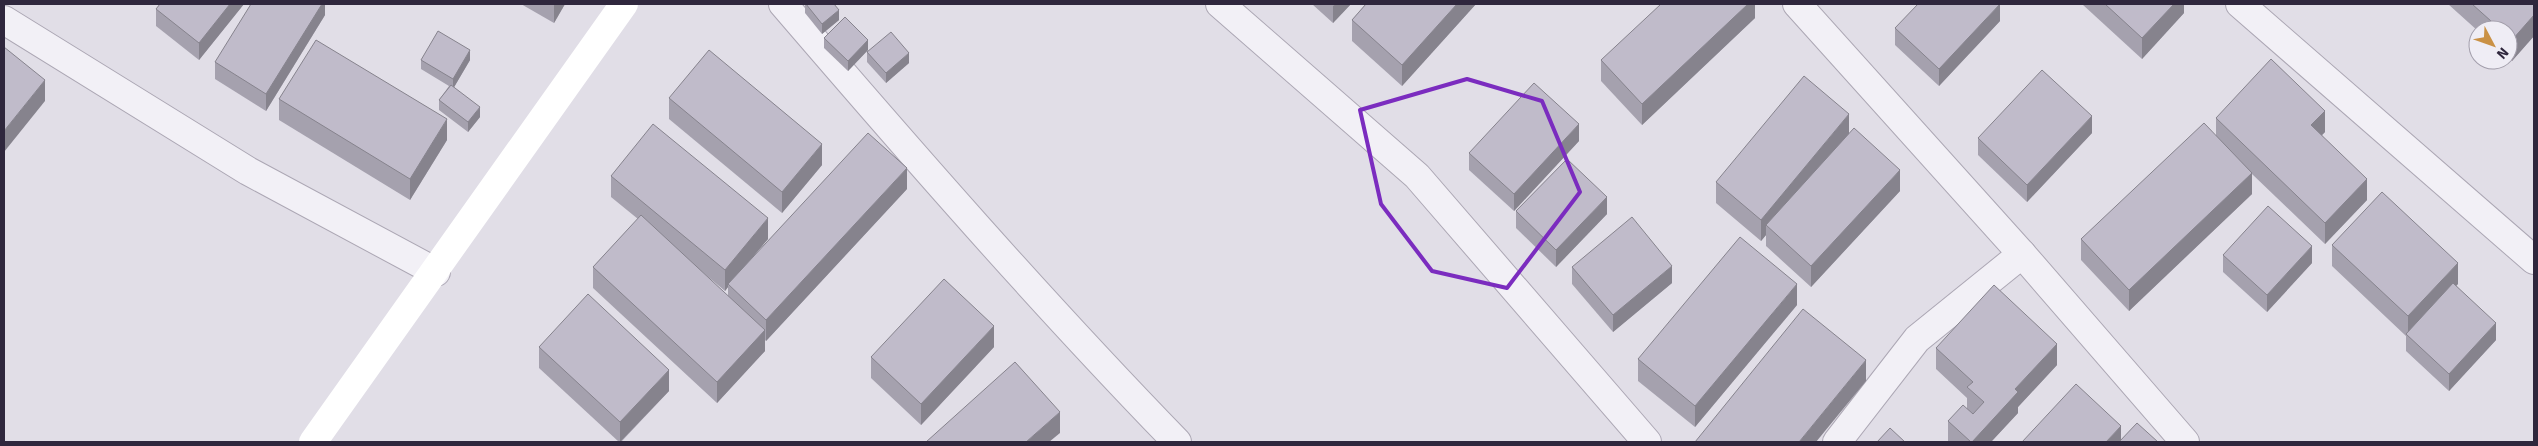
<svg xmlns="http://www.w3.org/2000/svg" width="2538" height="446" viewBox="0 0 2538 446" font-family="Signika,sans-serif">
  <rect width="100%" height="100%" fill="#e1dee7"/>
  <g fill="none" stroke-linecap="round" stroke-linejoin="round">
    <defs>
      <g id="street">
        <path d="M783,4C911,153 1040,301 1177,442"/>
        <polyline points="1220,4 1417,176 1647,442"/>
        <polyline points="1797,4 2022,254 2185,442"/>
        <polyline points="2240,4 2534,260"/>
        <polyline points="4,20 248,171 436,272"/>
        <polyline points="1837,442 1917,339 2022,254"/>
      </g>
    </defs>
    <use href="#street" stroke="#aca7b4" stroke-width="30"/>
    <use href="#street" stroke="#f2f0f6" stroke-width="28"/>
    <polyline stroke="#fff" stroke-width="28" points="313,442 624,4"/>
  </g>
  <g fill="#a5a1ae" fill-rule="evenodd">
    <polygon points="160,4 244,4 199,60 156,26 156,9"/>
    <polygon points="325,4 325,15 266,111 215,79 215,62"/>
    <polygon points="521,4 565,4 554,23"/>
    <polygon points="805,4 834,4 839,20 822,34 805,13"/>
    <polygon points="1312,4 1351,4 1333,23"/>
    <polygon points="1366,4 1476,4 1402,86 1352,41 1352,20"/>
    <polygon points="1755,4 1755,18 1642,125 1601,81 1601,60"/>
    <polygon points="2082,4 2184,4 2184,13 2142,59"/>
    <polygon points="2448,4 2534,4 2534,36 2512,61 2508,58 2508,30 2478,31"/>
    <polygon points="2000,21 1939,86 1895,45 1895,28"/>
    <polygon points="824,38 868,50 848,71 824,48"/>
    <polygon points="867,52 909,63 886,83 867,62"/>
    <polygon points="421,60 470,60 454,87 480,117 468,132 439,110 439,100 449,86 421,69"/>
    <polygon points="669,98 822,165 782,213 669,119"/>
    <polygon points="279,99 447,140 410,200 279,120"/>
    <polygon points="2216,118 2325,132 2322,135 2367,200 2325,244 2252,174 2252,194 2129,311 2081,260 2081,239 2216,135"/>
    <polygon points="2092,133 2027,202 1978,155 1978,138"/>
    <polygon points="1849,134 1900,191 1811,287 1766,246 1766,235 1761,241 1716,203 1716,182"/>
    <polygon points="1579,141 1514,211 1469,170 1469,153"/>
    <path d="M611,176L768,239L753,257L907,189L766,341L765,340V351L717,403L593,288V267L638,219L611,197ZM700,270L725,291L728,287V296Z"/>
    <polygon points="1516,211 1607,214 1556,267 1516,228"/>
    <polygon points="2332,245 2458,284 2456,285 2496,340 2449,391 2406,351 2406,336 2332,266"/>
    <polygon points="2223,255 2312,263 2267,312 2223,272"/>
    <polygon points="1572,267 1672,283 1613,332 1572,284"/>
    <polygon points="1797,305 1695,427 1638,381 1638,359"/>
    <polygon points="539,347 669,391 621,442 619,442 539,368"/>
    <polygon points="994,347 921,425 871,378 871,357"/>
    <polygon points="1936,348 2057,365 2018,407 2018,413 1991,442 1948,442 1948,421 1967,408 1967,398 1936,369"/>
  </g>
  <g fill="#86838d">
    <polygon points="230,4 244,4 199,60 199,43"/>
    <polygon points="322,4 325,4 325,15 266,111 266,94"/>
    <polygon points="554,4 565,4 554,23"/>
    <polygon points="1336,4 1351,4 1333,23 1333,6"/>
    <polygon points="1457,4 1476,4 1402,86 1402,65"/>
    <polygon points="1748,4 1755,4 1755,18 1642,125 1642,104"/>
    <polygon points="2000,4 2000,21 1939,86 1939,69"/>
    <polygon points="2174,4 2184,4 2184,13 2142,59 2142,38"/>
    <polygon points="839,10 839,20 822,34 822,24"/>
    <polygon points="2534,15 2534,36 2512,61 2512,40"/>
    <polygon points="868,40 868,50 848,71 848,61"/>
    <polygon points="470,50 470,60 453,89 453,79"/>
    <polygon points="909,53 909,63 886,83 886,73"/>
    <polygon points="45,80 45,101 4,152 4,131"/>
    <polygon points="480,107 480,117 468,132 468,122"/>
    <polygon points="2325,111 2325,132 2311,146 2311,125"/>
    <polygon points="1849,114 1849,135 1766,225 1766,235 1761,241 1761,220"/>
    <polygon points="2092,116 2092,133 2027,202 2027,185"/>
    <polygon points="447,119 447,140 410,200 410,179"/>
    <polygon points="1579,124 1579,141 1514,211 1514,194"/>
    <polygon points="822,144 822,165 782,213 782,192"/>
    <polygon points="907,168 907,189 766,341 766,320"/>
    <polygon points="1900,170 1900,191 1811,287 1811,266"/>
    <polygon points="2252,173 2252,194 2129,311 2129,290"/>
    <polygon points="2367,179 2367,200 2325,244 2325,223"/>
    <polygon points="1607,197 1607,214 1556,267 1556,250"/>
    <polygon points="768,218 768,239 729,285 728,284 728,287 725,291 725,270"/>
    <polygon points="2312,246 2312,263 2267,312 2267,295"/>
    <polygon points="2458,263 2458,284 2409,336 2408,335 2408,316"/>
    <polygon points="1672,266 1672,283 1613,332 1613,315"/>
    <polygon points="1797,284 1797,305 1695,427 1695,406"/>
    <polygon points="2496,323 2496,340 2449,391 2449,374"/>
    <polygon points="994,326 994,347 921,425 921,404"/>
    <polygon points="765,330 765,351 717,403 717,382"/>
    <polygon points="2057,344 2057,365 2018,407 2018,413 1991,442 1972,442 2015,389"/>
    <polygon points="1866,360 1866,381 1816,442 1799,442"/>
    <polygon points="669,370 669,391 620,442 620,422"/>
    <polygon points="1060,412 1060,433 1049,442 1026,442"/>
    <polygon points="2121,426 2121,442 2106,442"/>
  </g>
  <g fill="#c0bbca" stroke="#86838d">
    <polygon points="160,4 230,4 199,43 156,9"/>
    <polygon points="251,4 322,4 266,94 215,62"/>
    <polygon points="806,4 834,4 839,10 822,24"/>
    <polygon points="1366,4 1457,4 1402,65 1352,20"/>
    <polygon points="1661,4 1748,4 1642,104 1601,60"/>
    <polygon points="1918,4 2000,4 1939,69 1895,28"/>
    <polygon points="2105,4 2174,4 2142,38"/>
    <polygon points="2472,4 2534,4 2534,15 2512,40 2508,37 2508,30 2501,30"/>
    <polygon points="845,17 868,40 848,61 824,38"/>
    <polygon points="438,31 470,50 453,79 421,60"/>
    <polygon points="891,32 909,53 886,73 867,52"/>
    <polygon points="316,40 447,119 410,179 279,99"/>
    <polygon points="4,47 45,80 4,131"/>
    <polygon points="709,50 822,144 782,192 669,98"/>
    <polygon points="2271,59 2325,111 2311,125 2367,179 2325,223 2216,118"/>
    <polygon points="2042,70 2092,116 2027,185 1978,138"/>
    <polygon points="1804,76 1849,114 1761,220 1716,182"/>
    <polygon points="1534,83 1579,124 1514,194 1469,153"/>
    <polygon points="451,85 480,107 468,122 439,100"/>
    <polygon points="2204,123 2252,173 2129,290 2081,239"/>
    <polygon points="653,124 768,218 725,270 611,176"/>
    <polygon points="1854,128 1900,170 1811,266 1766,225"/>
    <polygon points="868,133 907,168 766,320 728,284"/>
    <polygon points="1567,159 1607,197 1556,250 1516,211"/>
    <polygon points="2382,192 2458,263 2408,316 2332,245"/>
    <polygon points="2268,206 2312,246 2267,295 2223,255"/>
    <polygon points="641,215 765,330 717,382 593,267"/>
    <polygon points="1632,217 1672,266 1613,315 1572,267"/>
    <polygon points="1740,237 1797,284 1695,406 1638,359"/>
    <polygon points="944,279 994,326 921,404 871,357"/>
    <polygon points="2453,283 2496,323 2449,374 2406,334"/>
    <polygon points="1994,285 2057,344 2015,389 2018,392 1972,442 1971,442 1948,421 1963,405 1973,414 1984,402 1967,387 1973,382 1936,348"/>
    <polygon points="588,294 669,370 620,422 539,347"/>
    <polygon points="1803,309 1866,360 1799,442 1695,442"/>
    <polygon points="1015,362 1060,412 1026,442 926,442"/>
    <polygon points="2076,384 2121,426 2106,442 2022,442"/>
    <polygon points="2137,423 2158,442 2119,442"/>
    <polygon points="1890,428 1905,442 1877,442"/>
  </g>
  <path fill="none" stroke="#7b2cbf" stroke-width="4" stroke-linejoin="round" d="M1467,79L1542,101L1580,192L1507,288L1432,271L1381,204L1360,110Z"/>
  <rect width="2538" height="446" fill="none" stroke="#2f273d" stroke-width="10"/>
  <g transform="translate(2493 45) rotate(131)"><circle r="24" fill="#efedf5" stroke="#a29eab"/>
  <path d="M0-4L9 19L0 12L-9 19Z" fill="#ca9145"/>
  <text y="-8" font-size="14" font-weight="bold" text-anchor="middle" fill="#2f273d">N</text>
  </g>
</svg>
